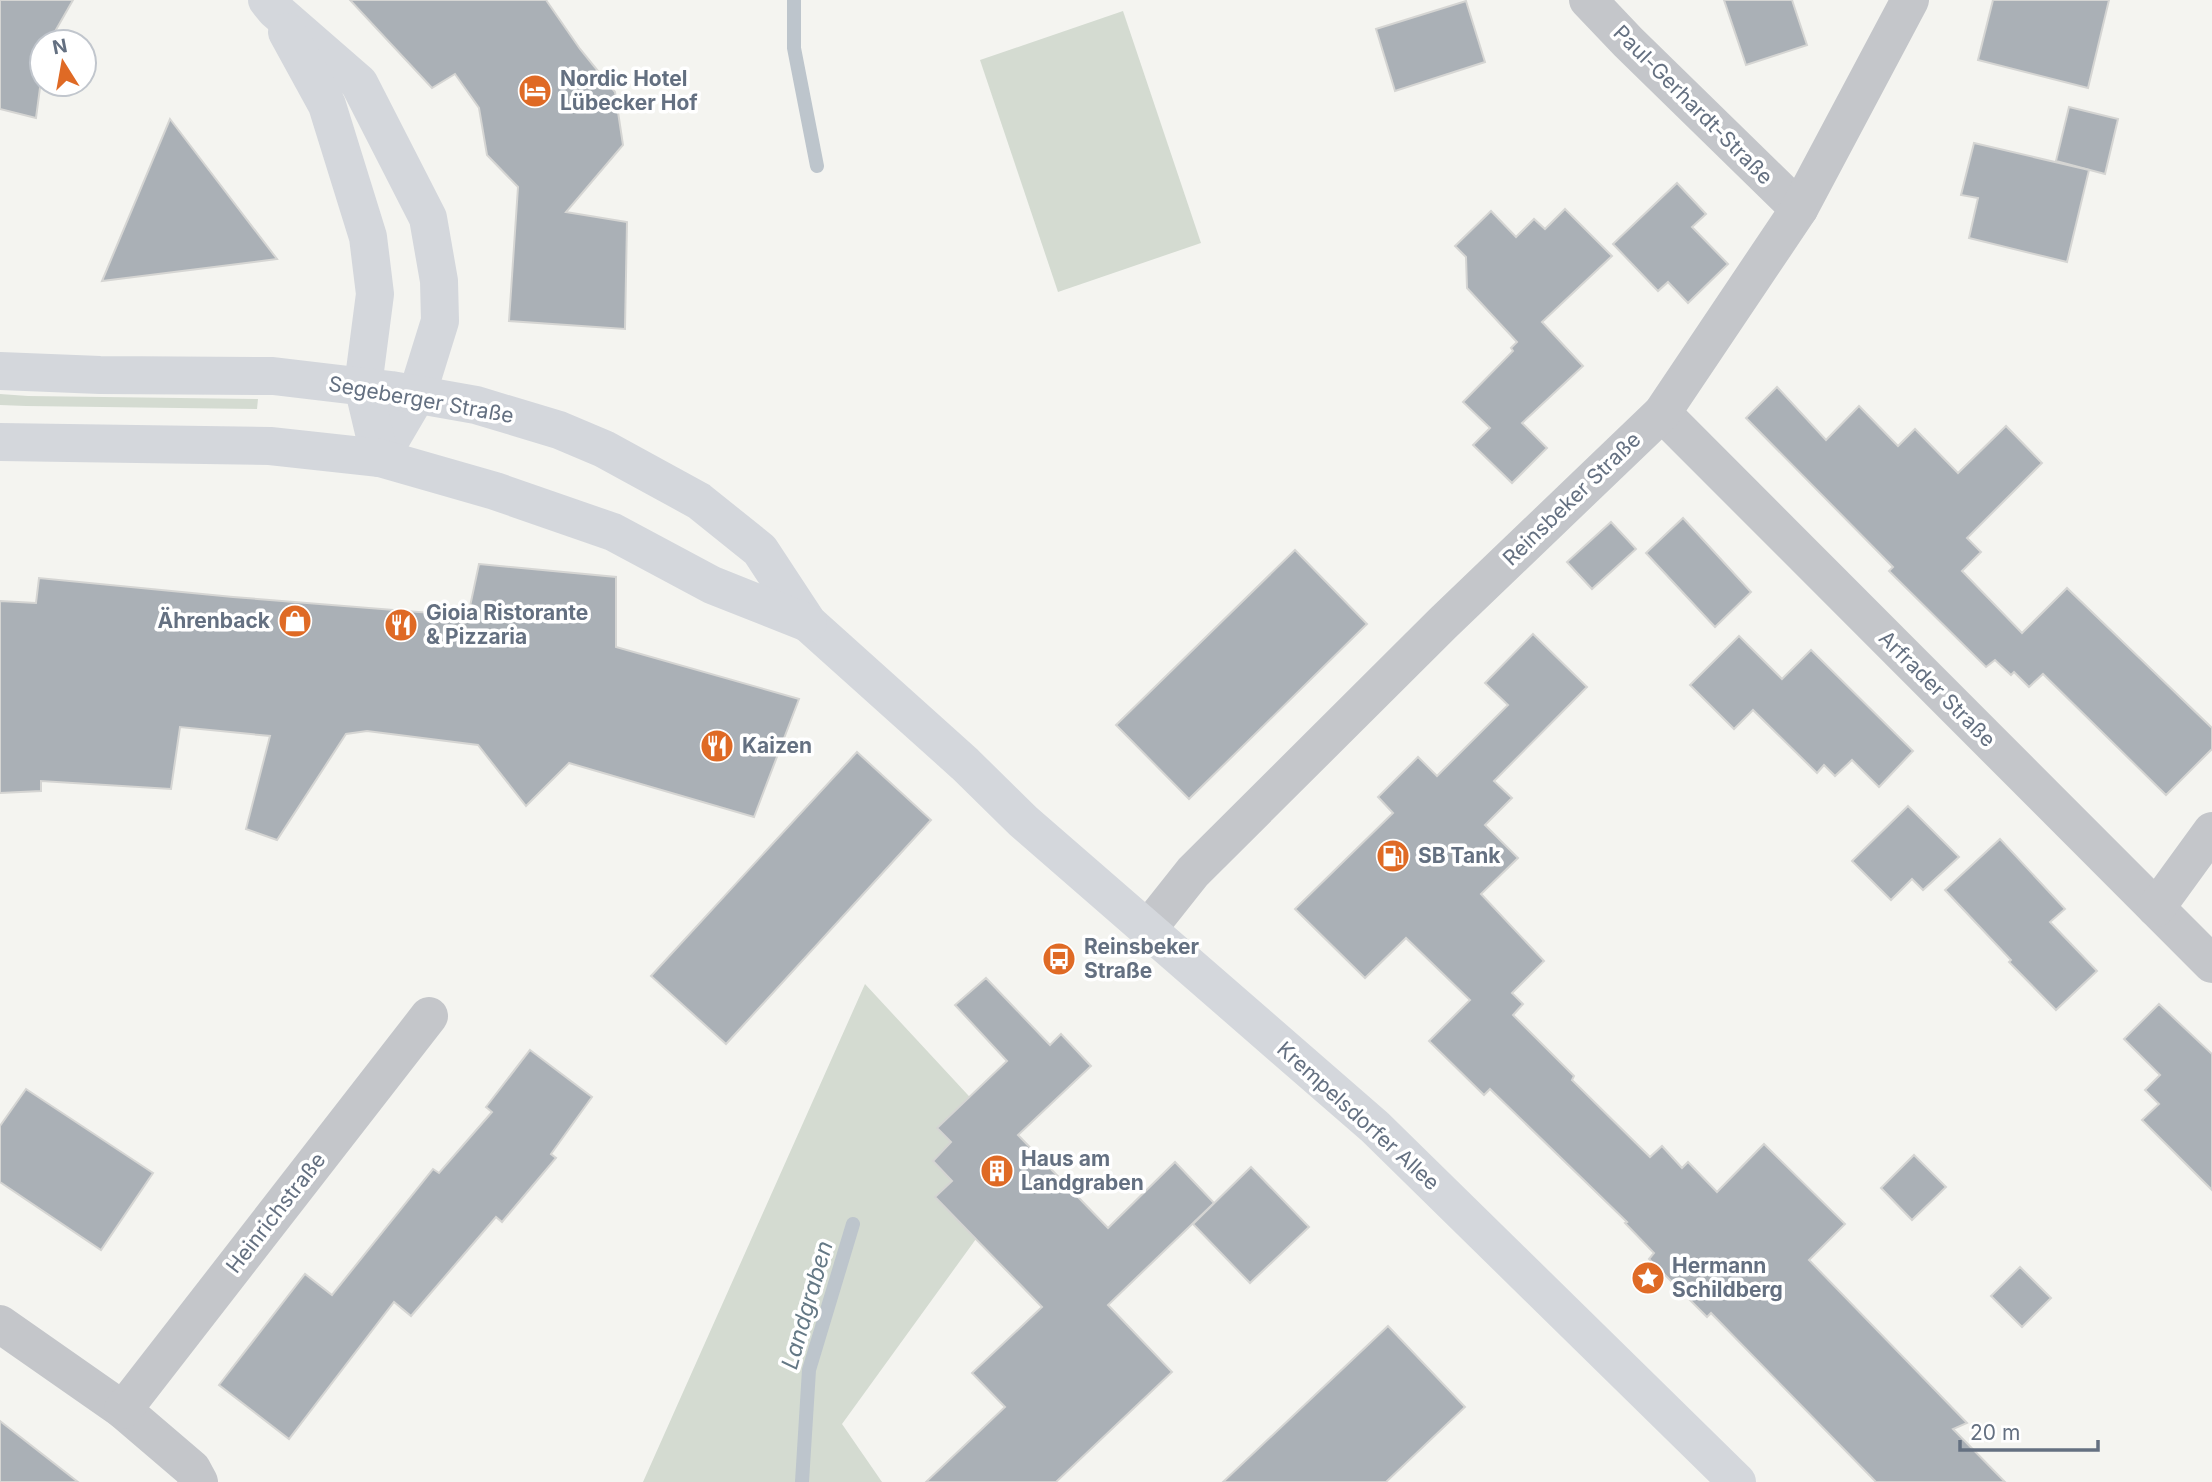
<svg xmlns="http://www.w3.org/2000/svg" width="2212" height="1482" viewBox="0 0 2212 1482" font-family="Inter,sans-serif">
  <rect width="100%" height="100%" fill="#f4f4f0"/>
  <g fill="#d4dbd1">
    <polygon points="1123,11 1201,243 1058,292 980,60"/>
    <polygon points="0,394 28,396 258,399 257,409 26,406 0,405"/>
    <polygon points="865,984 1031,1163 842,1424 882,1482 643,1482"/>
  </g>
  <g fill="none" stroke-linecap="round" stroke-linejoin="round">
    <g stroke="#bdc5cc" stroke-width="14">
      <polyline points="794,0 794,48 817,166"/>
      <polyline points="802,1482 809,1370 853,1224"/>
    </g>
  </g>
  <g fill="#aab0b6" stroke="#d5d5d3" stroke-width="2">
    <polygon points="0,0 73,0 49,42 42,42 42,73 36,118 0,109"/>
    <polygon points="350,0 546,0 580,49 615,92 623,145 566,212 627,222 625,329 509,321 518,187 487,155 479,108 455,74 432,88"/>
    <polygon points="1724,0 1792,0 1807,45 1746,65"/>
    <polygon points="1993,0 2109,0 2088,88 1978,60"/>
    <polygon points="1466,1 1485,62 1395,91 1376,29"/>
    <polygon points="2069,107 2118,119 2105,174 2056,161"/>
    <polygon points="170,119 277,259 102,281"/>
    <polygon points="1974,143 2089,170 2067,262 1969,238 1978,198 1961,195"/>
    <polygon points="1677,183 1706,214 1692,227 1728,264 1688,303 1668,282 1658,291 1613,244"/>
    <polygon points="1565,209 1612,256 1542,322 1583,366 1522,423 1547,448 1512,483 1473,445 1490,428 1463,402 1513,351 1511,348 1517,342 1467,288 1466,257 1455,246 1491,211 1516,237 1534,219 1545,229"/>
    <polygon points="1777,387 1826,440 1859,406 1898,446 1915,429 1958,473 2006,426 2042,463 1967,538 1981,552 1962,571 2022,633 2067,588 2212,728 2212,749 2166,795 2043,674 2029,687 2014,672 2011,675 1995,660 1986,667 1889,571 1893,567 1746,418"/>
    <polygon points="1683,518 1751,592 1715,627 1646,553"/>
    <polygon points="1611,522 1636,549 1592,589 1567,562"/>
    <polygon points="1295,550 1367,624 1189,799 1116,725"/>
    <polygon points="479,564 616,577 616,647 799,699 754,817 569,763 526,806 478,745 367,731 346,734 277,840 246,829 270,736 180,727 171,789 41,781 41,791 0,793 0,601 36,603 39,578 233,597 468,616"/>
    <polygon points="1533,634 1587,687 1494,781 1512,798 1485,825 1518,858 1481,894 1544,961 1512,993 1523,1004 1513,1015 1574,1076 1572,1080 1650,1157 1662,1146 1682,1168 1688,1162 1717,1192 1764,1144 1845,1224 1809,1260 1967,1423 1953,1429 2005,1482 1876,1482 1711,1313 1707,1317 1649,1259 1654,1253 1625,1223 1627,1222 1490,1089 1484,1095 1429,1041 1470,1000 1406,938 1365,978 1295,909 1393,813 1378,797 1418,757 1437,776 1508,705 1485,683"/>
    <polygon points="1739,636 1782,679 1811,650 1913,751 1879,787 1852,760 1835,776 1824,765 1817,773 1753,710 1734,729 1690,685"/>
    <polygon points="857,752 931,820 726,1044 651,976"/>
    <polygon points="1908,806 1959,857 1923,890 1912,879 1891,900 1852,861"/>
    <polygon points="2000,839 2065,909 2050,922 2097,971 2056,1010 2009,962 2011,960 1945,890"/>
    <polygon points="986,978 1050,1045 1061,1034 1091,1066 1018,1135 1108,1228 1175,1162 1214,1203 1108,1305 1172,1372 1056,1482 926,1482 1005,1407 972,1373 1042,1307 935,1197 952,1181 933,1161 951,1142 937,1128 1007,1061 955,1005"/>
    <polygon points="2159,1004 2212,1054 2212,1190 2142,1120 2159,1104 2145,1090 2160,1075 2124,1039"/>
    <polygon points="530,1050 592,1097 551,1154 556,1158 502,1222 496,1217 411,1316 394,1302 289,1439 219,1385 305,1274 332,1295 433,1169 439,1173 492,1112 486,1107"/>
    <polygon points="26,1089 153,1173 101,1250 0,1182 0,1126"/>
    <polygon points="1914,1155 1946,1187 1912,1220 1881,1188"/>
    <polygon points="1251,1167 1309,1227 1250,1283 1193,1224"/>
    <polygon points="2020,1267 2051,1298 2022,1327 1991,1296"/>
    <polygon points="1388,1326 1465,1407 1386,1482 1223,1482"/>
    <polygon points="0,1421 78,1482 0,1482"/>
  </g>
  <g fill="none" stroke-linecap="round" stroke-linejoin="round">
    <g stroke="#c4c6ca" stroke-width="38">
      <polyline points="1588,0 1628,42 1799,209"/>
      <polyline points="1662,413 2212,964"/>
      <polyline points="2156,908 2212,831"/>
      <polyline points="1147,930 1193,872 1443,623 1662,413 1799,209 1910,0"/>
      <polyline points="0,1324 123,1410 192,1469 199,1482"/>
      <polyline points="123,1410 429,1016"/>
    </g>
    <g stroke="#d4d7dc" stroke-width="38">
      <polyline points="267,0 275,10 359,83 428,218 439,281 440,321 417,395 380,458"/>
      <polyline points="287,32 327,105 368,237 375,294 363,386 380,458"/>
      <polyline points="0,371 100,375 273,376 391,390 476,405 559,430 604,449 699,501 760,550 808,623 965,764 1023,821 1375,1127 1737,1482"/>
      <polyline points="0,442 270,446 380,458 495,491 613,532 712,585 808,623"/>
    </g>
  </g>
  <defs>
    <symbol id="hotel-disc" viewBox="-11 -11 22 22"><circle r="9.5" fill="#df6a25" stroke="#fff"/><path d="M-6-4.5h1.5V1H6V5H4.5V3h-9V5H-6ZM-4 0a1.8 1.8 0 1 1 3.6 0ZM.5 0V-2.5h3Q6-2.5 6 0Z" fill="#fff"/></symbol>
    <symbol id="shop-disc" viewBox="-11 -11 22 22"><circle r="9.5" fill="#df6a25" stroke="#fff"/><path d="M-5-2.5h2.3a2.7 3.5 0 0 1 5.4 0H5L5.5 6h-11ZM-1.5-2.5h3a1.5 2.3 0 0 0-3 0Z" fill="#fff"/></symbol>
    <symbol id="restaurant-disc" viewBox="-11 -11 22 22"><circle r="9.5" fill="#df6a25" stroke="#fff"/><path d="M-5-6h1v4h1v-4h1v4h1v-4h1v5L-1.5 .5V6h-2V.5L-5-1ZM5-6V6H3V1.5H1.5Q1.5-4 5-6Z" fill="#fff"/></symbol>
    <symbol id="fuel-disc" viewBox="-11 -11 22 22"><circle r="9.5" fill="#df6a25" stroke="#fff"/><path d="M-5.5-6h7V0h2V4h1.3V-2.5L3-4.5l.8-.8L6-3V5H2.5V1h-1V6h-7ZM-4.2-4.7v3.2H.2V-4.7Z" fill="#fff"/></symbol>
    <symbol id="bus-disc" viewBox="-11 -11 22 22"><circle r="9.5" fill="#df6a25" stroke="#fff"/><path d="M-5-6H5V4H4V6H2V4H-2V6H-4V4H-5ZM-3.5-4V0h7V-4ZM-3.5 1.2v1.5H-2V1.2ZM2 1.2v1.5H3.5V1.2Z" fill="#fff"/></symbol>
    <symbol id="building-disc" viewBox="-11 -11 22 22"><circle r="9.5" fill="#df6a25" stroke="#fff"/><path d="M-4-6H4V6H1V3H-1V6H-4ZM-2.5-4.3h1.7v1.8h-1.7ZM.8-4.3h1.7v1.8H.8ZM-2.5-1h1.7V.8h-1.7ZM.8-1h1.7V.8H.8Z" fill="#fff"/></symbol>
    <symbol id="sight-disc" viewBox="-11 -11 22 22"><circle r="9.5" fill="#df6a25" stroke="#fff"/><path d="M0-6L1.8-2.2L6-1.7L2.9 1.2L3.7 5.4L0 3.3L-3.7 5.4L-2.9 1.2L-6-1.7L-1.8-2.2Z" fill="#fff"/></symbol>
  </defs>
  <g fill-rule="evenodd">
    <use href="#hotel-disc" x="516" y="72" width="38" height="38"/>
    <use href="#shop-disc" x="276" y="602" width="38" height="38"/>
    <use href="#restaurant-disc" x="382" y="606" width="38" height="38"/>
    <use href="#restaurant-disc" x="698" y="727" width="38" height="38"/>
    <use href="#fuel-disc" x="1374" y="837" width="38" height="38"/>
    <use href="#bus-disc" x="1040" y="940" width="38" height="38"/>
    <use href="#building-disc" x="978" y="1152" width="38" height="38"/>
    <use href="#sight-disc" x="1629" y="1259" width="38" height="38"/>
  </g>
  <g text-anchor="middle" stroke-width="7" stroke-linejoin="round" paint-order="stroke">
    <g font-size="21" font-weight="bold" fill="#647081" stroke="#fff" text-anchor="start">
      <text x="560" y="86">Nordic Hotel<tspan x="560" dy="24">Lübecker Hof</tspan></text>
      <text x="426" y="620">Gioia Ristorante<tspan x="426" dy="24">&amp; Pizzaria</tspan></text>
      <text x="270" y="628" text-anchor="end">Ährenback</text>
      <text x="742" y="753">Kaizen</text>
      <text x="1418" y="863">SB Tank</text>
      <text x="1084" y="954">Reinsbeker<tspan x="1084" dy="24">Straße</tspan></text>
      <text x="1021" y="1166">Haus am<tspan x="1021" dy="24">Landgraben</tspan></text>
      <text x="1672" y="1273">Hermann<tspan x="1672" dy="24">Schildberg</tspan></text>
    </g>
    <g font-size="21" fill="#647081" stroke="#fff">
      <text transform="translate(1693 105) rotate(45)" y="7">Paul-Gerhardt-Straße</text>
      <text transform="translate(421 400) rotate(10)" y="7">Segeberger Straße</text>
      <text transform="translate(1572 499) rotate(-44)" y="7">Reinsbeker Straße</text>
      <text transform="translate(1937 689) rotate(45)" y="7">Arfrader Straße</text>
      <text transform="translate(1358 1116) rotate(42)" y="7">Krempelsdorfer Allee</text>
      <text transform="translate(276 1213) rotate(-52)" y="7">Heinrichstraße</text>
    </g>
    <g font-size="23" font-style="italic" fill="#647885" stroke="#fff">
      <text transform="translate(807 1305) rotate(-74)" y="8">Landgraben</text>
    </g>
  </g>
  <g transform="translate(63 63) rotate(349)"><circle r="33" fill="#ffffff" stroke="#c1c6cd" stroke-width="2"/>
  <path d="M0-5L12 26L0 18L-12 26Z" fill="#df6a25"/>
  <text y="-10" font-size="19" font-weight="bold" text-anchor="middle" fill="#647081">N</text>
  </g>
  <path d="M1960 1440v10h138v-10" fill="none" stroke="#647081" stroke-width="3.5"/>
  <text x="1970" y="1440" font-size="21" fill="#647081" stroke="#ffffff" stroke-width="5" paint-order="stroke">20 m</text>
</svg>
